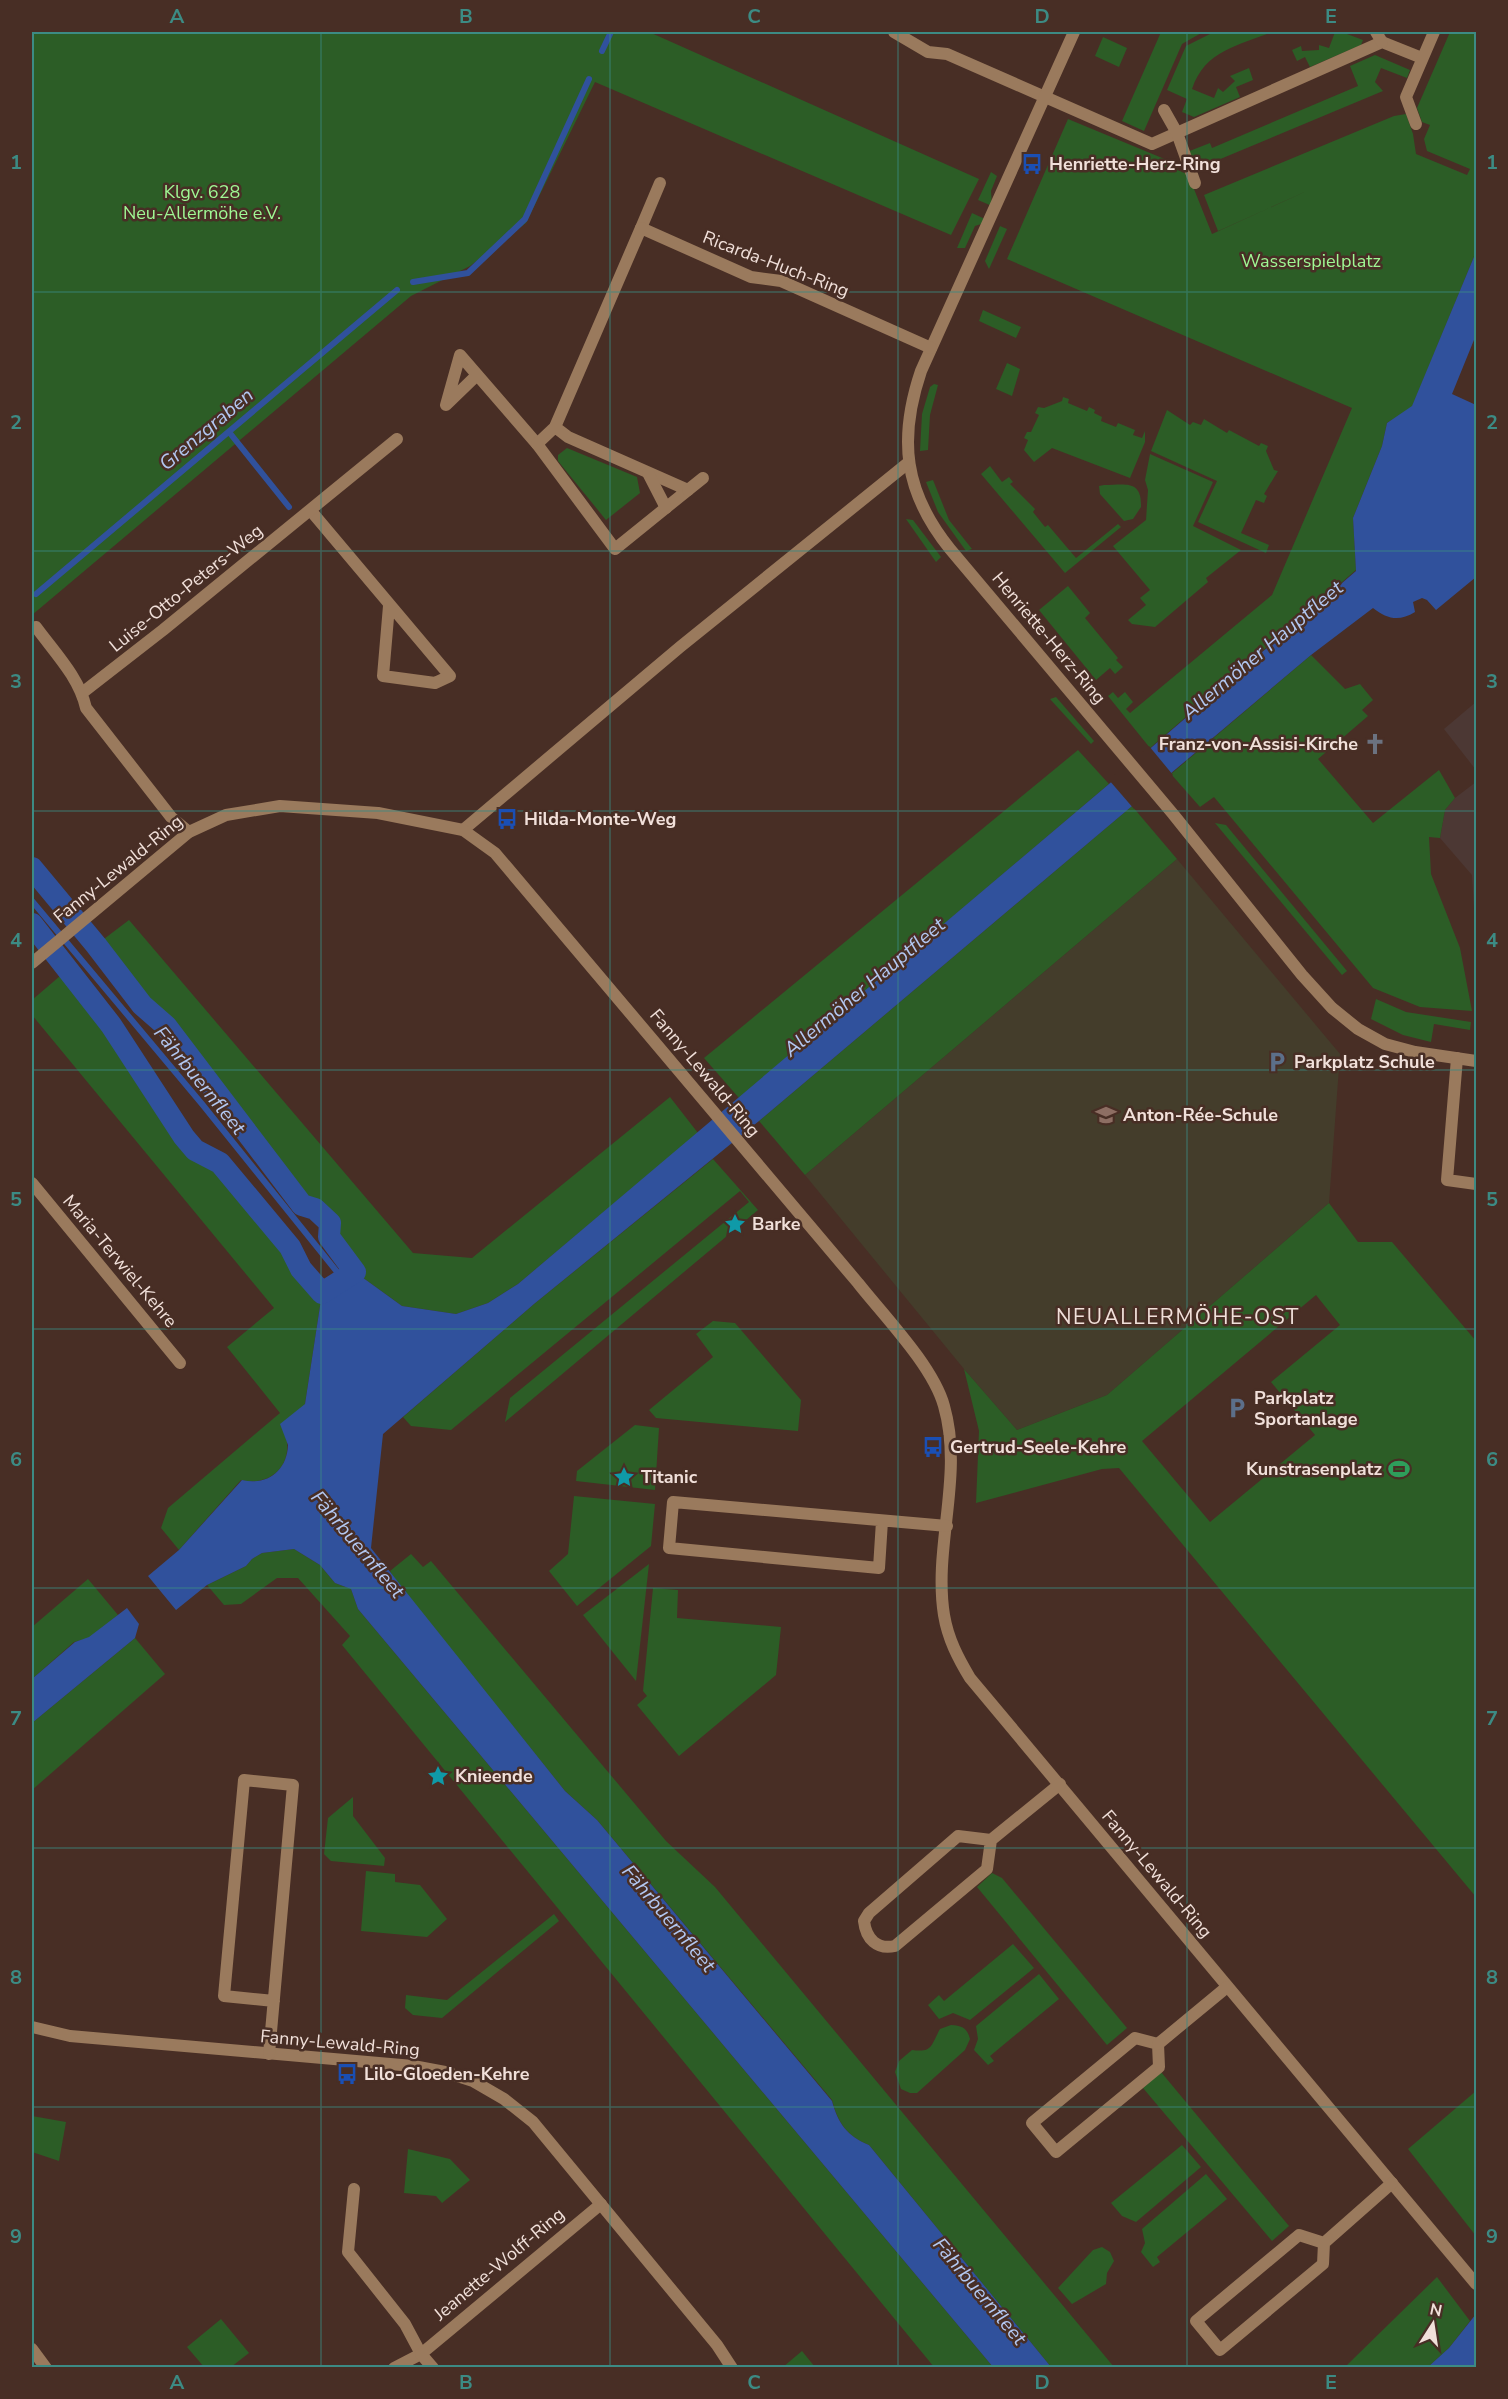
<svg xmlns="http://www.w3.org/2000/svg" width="1508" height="2399" viewBox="0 0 1508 2399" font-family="'Nunito Sans',sans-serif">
  <rect width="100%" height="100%" fill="#482e25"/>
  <g fill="#4c3834">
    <polygon points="1476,702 1476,770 1444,729"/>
    <polygon points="1476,782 1476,943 1472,875 1440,838 1445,810 1455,798"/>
  </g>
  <polygon fill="#443d2b" points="1177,859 1340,1054 1329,1203 1107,1395 1017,1430 964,1369 805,1175"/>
  <g fill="#2c5d26" fill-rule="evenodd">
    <polygon points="32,32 649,32 979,179 951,235 595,82 526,223 470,266 411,296 32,615"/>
    <polygon points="1161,32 1203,32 1182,44 1144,131 1122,121"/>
    <path d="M1214,32H1272C1238,46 1205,50 1192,89L1214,98L1218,88L1223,92L1235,81L1230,76L1249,68L1253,80L1236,87L1240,97L1194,117L1182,112L1187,99L1167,90L1186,46Z"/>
    <polygon points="1335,32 1348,32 1347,34 1363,40 1361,45 1310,67 1305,57 1297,61 1292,50 1301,46 1302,51 1319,50 1319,45 1329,48"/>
    <polygon points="1450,32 1476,32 1476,252 1412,407 1387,423 1382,446 1353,518 1356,570 1150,748 1108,696 1113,692 1118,698 1125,692 1133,702 1126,709 1130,713 1272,595 1352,408 1007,259 1068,119 1179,165 1177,170 1188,174 1212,234 1309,190 1218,231 1204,195 1394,116 1406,114 1413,134 1416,154 1467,175 1470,169 1427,151 1424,139 1430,125 1422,122 1417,108"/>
    <polygon points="1103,37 1127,48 1119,67 1095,56"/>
    <polygon points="1375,55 1410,70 1407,78 1381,68 1375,82 1383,91 1194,170 1187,152 1210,143 1212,148 1358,86 1350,66"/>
    <polygon points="991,172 997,176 991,191 992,206 978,200"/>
    <polygon points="972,213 985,219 984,223 975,226 965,248 957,248"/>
    <polygon points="1000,226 1007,229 989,269 985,261"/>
    <polygon points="983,310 1021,327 1016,338 979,321"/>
    <polygon points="1007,363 1020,369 1012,396 996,389"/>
    <polygon points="934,384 938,385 930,415 928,450 920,451 922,414 930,387"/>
    <polygon points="1063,397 1069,399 1068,403 1087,411 1089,407 1095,410 1094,413 1102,417 1101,421 1116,427 1118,423 1135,430 1133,435 1142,438 1145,431 1145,442 1130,478 1052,448 1034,462 1024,450 1028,440 1024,438 1027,432 1031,432 1039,415 1035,413 1038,407 1044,408 1062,401"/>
    <polygon points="1167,410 1190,425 1193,422 1201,425 1204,419 1227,433 1229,430 1259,446 1261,443 1268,446 1266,451 1274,470 1278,471 1264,494 1267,496 1264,503 1256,500 1241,533 1269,545 1266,553 1198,522 1217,481 1151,451"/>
    <polygon points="567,448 637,477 640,493 606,520 558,461 558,455"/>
    <polygon points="1150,454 1213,482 1193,526 1241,550 1206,578 1208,582 1155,627 1132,624 1128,620 1146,605 1140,598 1150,590 1113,546 1146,520 1148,490 1145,480"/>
    <polygon points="990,466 1002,482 1009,477 1013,482 1010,484 1035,509 1033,512 1045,527 1048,525 1076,558 1118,524 1121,527 1065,573 981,474"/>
    <polygon points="933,480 949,520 972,549 966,551 938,512 926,482"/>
    <path d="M1104,485C1125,485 1142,479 1141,507L1133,519L1124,521L1100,494L1099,486Z"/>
    <polygon points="906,519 913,520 941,557 936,562"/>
    <polygon points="1068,586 1090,613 1085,618 1118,658 1116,660 1123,667 1115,674 1110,668 1096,680 1039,610"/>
    <polygon points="1311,655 1345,689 1360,684 1373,700 1362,710 1368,716 1318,759 1373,823 1439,770 1455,798 1445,810 1440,838 1429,837 1431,874 1460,948 1472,1011 1420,1007 1373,988 1214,797 1200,807 1171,774"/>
    <polygon points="1056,697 1094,741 1091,744 1050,699"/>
    <polygon points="1078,750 1109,784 739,1098 704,1058"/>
    <polygon points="1132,806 1177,859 805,1175 759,1121"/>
    <polygon points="1215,823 1226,825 1347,971 1342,975"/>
    <polygon points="129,920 413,1253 472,1258 670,1097 698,1133 518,1284 488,1303 456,1314 402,1306 355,1272 329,1237 330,1223 315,1209 302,1205 166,1026 142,1005 96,945"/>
    <path d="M67,970L111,1025L184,1137L195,1150L220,1163L290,1247L301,1269L322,1293L305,1404L286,1436C293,1466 270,1487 241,1480L179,1550L161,1528L168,1508L280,1413L227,1347L274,1308L32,1015V1000Z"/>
    <polygon points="1376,999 1406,1012 1471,1022 1470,1030 1434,1024 1431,1042 1403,1035 1371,1019"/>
    <polygon points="713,1159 758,1210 505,1422 510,1398 749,1202 740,1191 451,1430 411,1426 403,1417 534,1304"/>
    <path d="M1329,1203L1358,1242H1392L1476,1341V1897L1119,1468L1102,1469L976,1503L979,1431L964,1369L1017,1430L1107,1395ZM1316,1295L1340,1325L1271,1382L1315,1435L1210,1522L1142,1441Z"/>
    <polygon points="713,1321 735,1323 801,1400 798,1431 656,1418 649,1410 713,1357 696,1334"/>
    <polygon points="635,1425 659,1428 655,1490 576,1481 577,1471"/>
    <polygon points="574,1496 655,1504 651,1546 577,1606 549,1571 568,1554"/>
    <polygon points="294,1549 320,1565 335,1583 351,1589 358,1609 993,2367 934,2367 342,1645 350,1636 298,1578 277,1578 241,1604 224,1605 207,1585 246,1566 252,1559 262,1553"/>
    <path d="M411,1554L423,1567L431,1561L666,1841L715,1887L1114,2367H1051L869,2145C847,2136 838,2123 832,2100L597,1820L565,1791L394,1579L390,1571Z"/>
    <polygon points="649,1564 636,1681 583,1615"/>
    <polygon points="88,1579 118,1615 89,1638 74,1642 32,1679 32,1627"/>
    <polygon points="653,1588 678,1590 677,1618 781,1627 776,1675 679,1756 637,1705 647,1696 643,1691"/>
    <polygon points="135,1638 165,1674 32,1790 32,1723"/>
    <polygon points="353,1797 353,1816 385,1858 384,1866 331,1861 324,1854 328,1818"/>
    <polygon points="366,1871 395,1874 395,1882 420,1885 447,1919 427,1937 361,1931"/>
    <polygon points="992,1873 1002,1878 1127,2028 1107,2045 977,1887"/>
    <polygon points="554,1914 559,1921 442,2018 413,2015 405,2008 406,1995 447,2000"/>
    <polygon points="1013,1944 1034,1968 970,2020 953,2013 939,2019 928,2005 939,1995 944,2001"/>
    <polygon points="1039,1974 1059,1999 990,2056 994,2061 988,2065 974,2050 978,2039 976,2026"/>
    <path d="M951,2025C963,2026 967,2028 970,2039L965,2050L917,2093H910L901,2089L895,2072L899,2061L912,2050C933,2053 931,2045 940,2029Z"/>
    <polygon points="1161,2072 1289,2226 1272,2241 1143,2088"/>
    <polygon points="1476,2091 1476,2236 1408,2149"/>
    <polygon points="32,2116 66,2122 59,2161 32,2152"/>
    <polygon points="1182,2145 1201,2167 1136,2222 1122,2216 1111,2203"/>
    <polygon points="408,2149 450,2159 470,2180 442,2203 436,2196 404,2193"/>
    <polygon points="1206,2174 1227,2199 1157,2257 1160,2262 1153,2267 1141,2252 1145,2243 1142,2229"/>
    <polygon points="1102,2247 1110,2252 1114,2261 1107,2273 1106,2284 1072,2304 1058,2288 1093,2250"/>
    <polygon points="1437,2277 1470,2321 1449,2348 1428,2367 1344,2368"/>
    <polygon points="221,2319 249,2353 231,2367 204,2367 187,2347"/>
    <polygon points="802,2351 815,2367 783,2367"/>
  </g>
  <g fill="#30519c">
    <path d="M1476,252V335L1452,394L1476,405V577L1436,610L1427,600L1422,598L1413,602L1415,612C1399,622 1387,619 1373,608L1311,655L759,1121L534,1304L383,1434L371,1548L565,1791L597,1820L832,2101C838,2123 847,2136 869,2145L1051,2367H993L358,1609L351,1589L335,1583L320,1565L294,1549L262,1553L252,1559L246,1566L207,1585L176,1610L148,1576L179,1550L242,1480C267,1486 287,1471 288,1445L280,1424L305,1404L322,1293L355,1272L402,1306L456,1314L488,1303L518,1284L1109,784L1356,571L1353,518L1382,446L1387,423L1412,406Z"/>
    <polygon points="127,1608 139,1624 135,1638 32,1723 32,1679 75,1642 89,1637"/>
    <polygon points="1476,2314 1476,2367 1428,2367 1449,2348"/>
  </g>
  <polygon fill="#482e25" points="1149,746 1173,775 1134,809 1109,780"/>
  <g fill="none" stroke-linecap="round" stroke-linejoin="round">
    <g stroke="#30519c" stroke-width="6">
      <polyline points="602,51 611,32"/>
      <polyline points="413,282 468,273 525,219 589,79"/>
      <polyline points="229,432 289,507"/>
      <polyline points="36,594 397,290"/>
      <polyline points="32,901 202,1104 346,1283"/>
    </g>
    <polyline stroke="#30519c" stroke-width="22" points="32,868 96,945 142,1005 166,1026 302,1205 315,1209 330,1223 329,1237 355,1272 322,1293 301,1269 290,1247 220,1163 195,1150 184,1137 111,1025 32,924"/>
    <g stroke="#9a7a5d" stroke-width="12">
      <polyline points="894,32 928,52 947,54 1152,144 1382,42 1422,58"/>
      <path d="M1074,32L921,371C898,439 904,492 950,549L1173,814L1302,975L1332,1008L1358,1029L1385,1044L1415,1052L1476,1061"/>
      <polyline points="1376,32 1382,42"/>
      <polyline points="1164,110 1177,133 1195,183"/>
      <polyline points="1416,124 1406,97 1434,32"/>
      <polyline points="641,228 660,183"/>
      <polyline points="476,376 446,405 460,355 537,444"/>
      <polyline points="555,427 568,437 688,490 615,549 537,444 555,427 641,228 751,277 781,281 931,348"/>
      <polyline points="648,473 666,508"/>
      <polyline points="688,490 703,478"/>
      <polyline points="311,511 450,676 435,683 383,676 389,606"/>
      <path d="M36,627C55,653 79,677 86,708L171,817L189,832"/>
      <polyline points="82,693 163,630 397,439"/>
      <polyline points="463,830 680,647 908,463"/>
      <path d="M32,963L189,832L226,815L280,806L378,813L463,830L495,853L858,1283C884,1316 933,1366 944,1406C964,1476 933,1546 944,1615C948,1639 958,1658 970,1678L1476,2284"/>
      <polyline points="1457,1058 1447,1180 1476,1184"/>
      <polyline points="32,1183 180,1363"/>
      <polyline points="882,1521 879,1568 669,1548 673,1502 947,1526"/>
      <path d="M991,1840L958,1836L869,1913L864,1921C866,1939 877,1950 895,1946L987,1869L991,1840L1060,1784"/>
      <polyline points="32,2027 70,2036 413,2066 445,2072 473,2081 504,2099 533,2122 717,2345 732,2368"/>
      <polygon points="1135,2038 1158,2044 1159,2067 1056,2152 1032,2123"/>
      <polyline points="1158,2044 1227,1987"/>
      <path d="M269,2054C277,1964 285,1875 293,1785L244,1780L224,1996L274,2001"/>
      <polyline points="354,2189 348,2252 405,2324 421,2354 394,2368"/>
      <polyline points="1324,2243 1299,2235 1196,2321 1220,2350 1323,2264 1324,2243 1392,2183"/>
      <polyline points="32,2349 46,2368"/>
      <polyline points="433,2368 421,2354 601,2204"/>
    </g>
  </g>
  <path fill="none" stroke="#3c8b84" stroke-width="1.5" stroke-opacity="0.55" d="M321,32V2368M610,32V2368M898,32V2368M1187,32V2368M32,292H1476M32,551H1476M32,811H1476M32,1070H1476M32,1329H1476M32,1588H1476M32,1848H1476M32,2107H1476"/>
  <defs>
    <symbol id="bus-bare" viewBox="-9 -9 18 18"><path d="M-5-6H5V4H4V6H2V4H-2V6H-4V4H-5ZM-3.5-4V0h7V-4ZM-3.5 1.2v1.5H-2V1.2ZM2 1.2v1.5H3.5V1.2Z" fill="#1a4fb4" stroke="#482e25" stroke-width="2.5" paint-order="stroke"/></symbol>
    <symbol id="church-bare" viewBox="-9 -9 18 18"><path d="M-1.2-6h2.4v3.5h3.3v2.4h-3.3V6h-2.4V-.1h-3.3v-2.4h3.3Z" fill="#6b7280" stroke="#482e25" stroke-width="2.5" paint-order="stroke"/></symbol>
    <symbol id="parking-bare" viewBox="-9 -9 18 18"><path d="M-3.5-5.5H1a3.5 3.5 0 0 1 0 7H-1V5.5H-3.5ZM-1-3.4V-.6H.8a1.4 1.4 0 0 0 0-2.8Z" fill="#5c6f8a" stroke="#482e25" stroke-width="2.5" paint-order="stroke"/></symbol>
    <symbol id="school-bare" viewBox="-9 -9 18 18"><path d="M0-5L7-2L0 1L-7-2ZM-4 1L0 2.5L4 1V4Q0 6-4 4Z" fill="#8d6e63" stroke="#482e25" stroke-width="2.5" paint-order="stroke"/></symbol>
    <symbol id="sight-bare" viewBox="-9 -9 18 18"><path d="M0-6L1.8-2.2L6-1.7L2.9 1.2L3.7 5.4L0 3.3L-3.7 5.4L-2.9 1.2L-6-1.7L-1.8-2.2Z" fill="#0f9aa8" stroke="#482e25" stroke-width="2.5" paint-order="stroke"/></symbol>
    <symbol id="stadium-bare" viewBox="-9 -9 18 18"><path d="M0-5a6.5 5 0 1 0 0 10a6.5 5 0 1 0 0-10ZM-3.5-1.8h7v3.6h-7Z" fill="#2e9e5b" stroke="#482e25" stroke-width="2.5" paint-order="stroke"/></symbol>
  </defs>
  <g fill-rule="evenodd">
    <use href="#bus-bare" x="1017" y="149" width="30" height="30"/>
    <use href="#church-bare" x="1360" y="729" width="30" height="30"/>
    <use href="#bus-bare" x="492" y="804" width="30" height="30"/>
    <use href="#parking-bare" x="1262" y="1047" width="30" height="30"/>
    <use href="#school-bare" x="1091" y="1100" width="30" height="30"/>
    <use href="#sight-bare" x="720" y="1209" width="30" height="30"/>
    <use href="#parking-bare" x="1222" y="1393" width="30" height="30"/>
    <use href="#bus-bare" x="918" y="1432" width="30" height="30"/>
    <use href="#stadium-bare" x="1384" y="1454" width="30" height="30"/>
    <use href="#sight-bare" x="609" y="1462" width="30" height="30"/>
    <use href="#sight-bare" x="423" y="1761" width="30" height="30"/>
    <use href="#bus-bare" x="332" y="2059" width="30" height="30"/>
  </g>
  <g text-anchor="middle" stroke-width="5" stroke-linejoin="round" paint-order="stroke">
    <g font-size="18" font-weight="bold" fill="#f1e0da" stroke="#482e25" text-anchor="start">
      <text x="1049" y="170">Henriette-Herz-Ring</text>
      <text x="1358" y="750" text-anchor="end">Franz-von-Assisi-Kirche</text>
      <text x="524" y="825">Hilda-Monte-Weg</text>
      <text x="1294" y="1068">Parkplatz Schule</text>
      <text x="1123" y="1121">Anton-Rée-Schule</text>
      <text x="752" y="1230">Barke</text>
      <text x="1254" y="1404">Parkplatz<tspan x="1254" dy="21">Sportanlage</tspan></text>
      <text x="950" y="1453">Gertrud-Seele-Kehre</text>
      <text x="1382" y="1475" text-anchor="end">Kunstrasenplatz</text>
      <text x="641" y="1483">Titanic</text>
      <text x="455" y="1782">Knieende</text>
      <text x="364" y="2080">Lilo-Gloeden-Kehre</text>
    </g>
    <g font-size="18" fill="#9ff894" stroke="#482e25">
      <text x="202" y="198">Klgv. 628<tspan x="202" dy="21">Neu-Allermöhe e.V.</tspan></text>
      <text x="1311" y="267">Wasserspielplatz</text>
    </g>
    <g font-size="18" fill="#f1e0da" stroke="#482e25">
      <text transform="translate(776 264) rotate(21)" y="6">Ricarda-Huch-Ring</text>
      <text transform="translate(186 588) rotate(-39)" y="6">Luise-Otto-Peters-Weg</text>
      <text transform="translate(1049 638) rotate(50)" y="6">Henriette-Herz-Ring</text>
      <text transform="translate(118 869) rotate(-39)" y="6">Fanny-Lewald-Ring</text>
      <text transform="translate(705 1073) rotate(50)" y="6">Fanny-Lewald-Ring</text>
      <text transform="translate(120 1261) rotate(50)" y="6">Maria-Terwiel-Kehre</text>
      <text transform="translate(1157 1874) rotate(50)" y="6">Fanny-Lewald-Ring</text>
      <text transform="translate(340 2043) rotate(5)" y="6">Fanny-Lewald-Ring</text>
      <text transform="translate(499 2264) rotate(-40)" y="6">Jeanette-Wolff-Ring</text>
    </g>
    <g font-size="20" font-style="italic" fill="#b2c7f1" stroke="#482e25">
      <text transform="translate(206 429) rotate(-40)" y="7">Grenzgraben</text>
      <text transform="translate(1262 650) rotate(-40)" y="7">Allermöher Hauptfleet</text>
      <text transform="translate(864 987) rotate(-40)" y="7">Allermöher Hauptfleet</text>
      <text transform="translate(200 1080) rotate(51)" y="7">Fährbuernfleet</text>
      <text transform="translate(358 1544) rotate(50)" y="7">Fährbuernfleet</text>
      <text transform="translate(669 1918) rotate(50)" y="7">Fährbuernfleet</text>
      <text transform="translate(980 2291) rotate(50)" y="7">Fährbuernfleet</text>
    </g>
    <g font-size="21" letter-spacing="1.5" fill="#f1e0da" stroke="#482e25">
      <text x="1178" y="1324">NEUALLERMÖHE-OST</text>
    </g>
  </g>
  <rect width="1508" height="2399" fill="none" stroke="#482e25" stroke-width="66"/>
  <g transform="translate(1433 2324) rotate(12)" stroke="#482e25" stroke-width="4.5" paint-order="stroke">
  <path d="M0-4.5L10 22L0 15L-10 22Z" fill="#f1e0da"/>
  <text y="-9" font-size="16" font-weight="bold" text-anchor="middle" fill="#f1e0da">N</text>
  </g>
  <rect x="33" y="33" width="1442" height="2333" fill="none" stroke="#3c8b84" stroke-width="2"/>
  <g font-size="20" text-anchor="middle" font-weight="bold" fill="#3c8b84">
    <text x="177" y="23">A</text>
    <text x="466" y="23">B</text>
    <text x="754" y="23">C</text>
    <text x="1042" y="23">D</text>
    <text x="1331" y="23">E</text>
    <text x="16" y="169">1</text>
    <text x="1492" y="169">1</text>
    <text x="16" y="429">2</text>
    <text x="1492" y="429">2</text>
    <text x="16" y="688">3</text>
    <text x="1492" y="688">3</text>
    <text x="16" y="947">4</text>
    <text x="1492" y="947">4</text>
    <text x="16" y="1206">5</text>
    <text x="1492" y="1206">5</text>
    <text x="16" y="1466">6</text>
    <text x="1492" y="1466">6</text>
    <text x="16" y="1725">7</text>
    <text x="1492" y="1725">7</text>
    <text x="16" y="1984">8</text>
    <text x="1492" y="1984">8</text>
    <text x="16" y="2243">9</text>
    <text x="1492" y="2243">9</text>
    <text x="177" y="2389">A</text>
    <text x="466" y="2389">B</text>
    <text x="754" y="2389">C</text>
    <text x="1042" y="2389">D</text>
    <text x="1331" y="2389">E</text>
  </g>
</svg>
